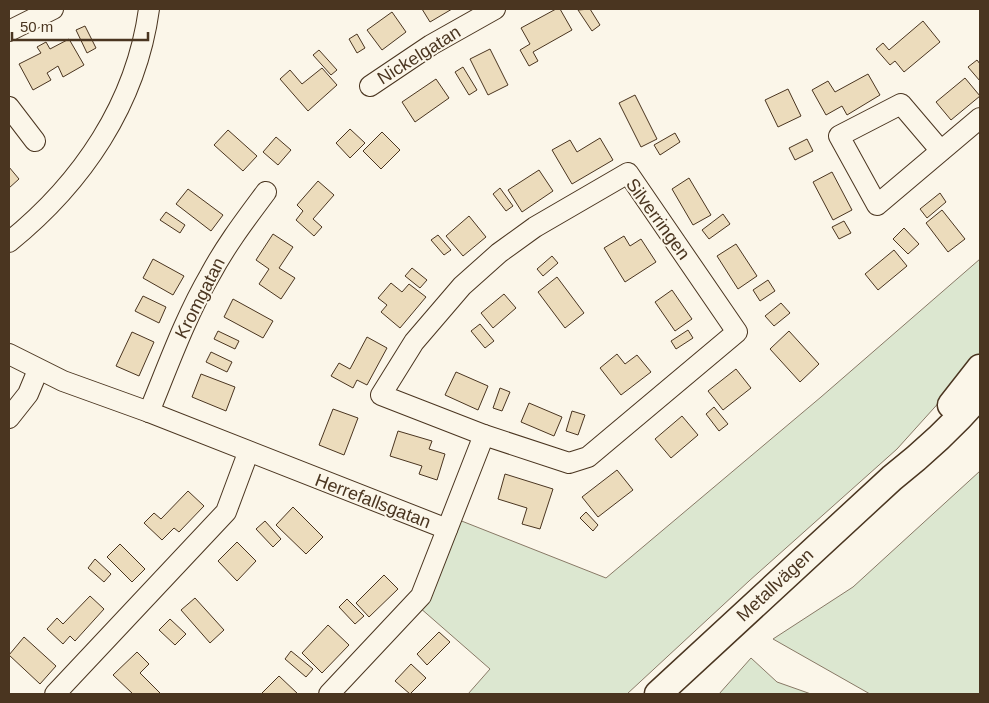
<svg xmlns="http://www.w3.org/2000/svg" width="989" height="703" viewBox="0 0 989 703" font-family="Helvetica,sans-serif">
  <rect width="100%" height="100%" fill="#fbf6e9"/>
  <g fill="#dce7d0" stroke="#887966">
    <polygon points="980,259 980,357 897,449 749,581 627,694 468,694 490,669 419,607 454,518 606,578 821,397"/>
    <polygon points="980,471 980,694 870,694 773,639 853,587"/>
    <polygon points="751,658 777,682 811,694 719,694"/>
  </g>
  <g fill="#ecdcbc" stroke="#4a3520">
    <polygon points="422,9 452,9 430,22"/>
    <polygon points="556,9 560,9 572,30 533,52 538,61 529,66 520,50 530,44 521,28"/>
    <polygon points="590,9 600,25 592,31 578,10"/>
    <polygon points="392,12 406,32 382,50 367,30"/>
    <polygon points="923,21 940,42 904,72 895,61 890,65 876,49 883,43 889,50"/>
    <polygon points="85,26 96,48 87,53 76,30"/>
    <polygon points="357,34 365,48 357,53 349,39"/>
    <polygon points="69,39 84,65 63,77 58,66 47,73 51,80 33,90 19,64 41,53 37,47 46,42 50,49"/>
    <polygon points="490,49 508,85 488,95 470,59"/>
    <polygon points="319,50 337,70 331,75 313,55"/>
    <polygon points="977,60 980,64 980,81 968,67"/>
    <polygon points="463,67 477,90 469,95 455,72"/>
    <polygon points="322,68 337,85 308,111 280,79 290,70 302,84"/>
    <polygon points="868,74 880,95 847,115 842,106 826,115 812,90 828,81 835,92"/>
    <polygon points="965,78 980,96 951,120 936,102"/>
    <polygon points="436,79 449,98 415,122 402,102"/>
    <polygon points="788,89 801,116 778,127 765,100"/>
    <polygon points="635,95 657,139 641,147 619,103"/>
    <polygon points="350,129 365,143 350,158 336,143"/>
    <polygon points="228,130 257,156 243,171 214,145"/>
    <polygon points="382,132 400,150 381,169 363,151"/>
    <polygon points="675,133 680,142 660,155 654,145"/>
    <polygon points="276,137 291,150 278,165 263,152"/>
    <polygon points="600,138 613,160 572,184 552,150 570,140 577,152"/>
    <polygon points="807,139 813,151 795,160 789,148"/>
    <polygon points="9,167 19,179 9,188"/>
    <polygon points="539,170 553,191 522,212 508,190"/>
    <polygon points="832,172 852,210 833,220 813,182"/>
    <polygon points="689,178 711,215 693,225 672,189"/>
    <polygon points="318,181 334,195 313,219 322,227 314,236 296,220 303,211 297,205"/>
    <polygon points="500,188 513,206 506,211 493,194"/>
    <polygon points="188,189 223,215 211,231 176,204"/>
    <polygon points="940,193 946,202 927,218 920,209"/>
    <polygon points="942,210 965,239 948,252 926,223"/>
    <polygon points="166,212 185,225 180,233 160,220"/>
    <polygon points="723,214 730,224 709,239 702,230"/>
    <polygon points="469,216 486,237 463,256 446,236"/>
    <polygon points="844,221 851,233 839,239 832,227"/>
    <polygon points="904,228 919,244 908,254 893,239"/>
    <polygon points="273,234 293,247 279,268 295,278 281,299 259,284 269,269 256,260"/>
    <polygon points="438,235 451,250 444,255 431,240"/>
    <polygon points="624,236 630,246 641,239 656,262 625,282 604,248"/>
    <polygon points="736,244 757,276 738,289 717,256"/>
    <polygon points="894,250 907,266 878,290 865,274"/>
    <polygon points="552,256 558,263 543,276 537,269"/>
    <polygon points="153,259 184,276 173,295 143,278"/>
    <polygon points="412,268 427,280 420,288 405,276"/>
    <polygon points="557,277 584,313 565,328 538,292"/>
    <polygon points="768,280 775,291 760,301 753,290"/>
    <polygon points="391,283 402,292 409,284 426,297 400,328 381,312 387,305 378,298"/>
    <polygon points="672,290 692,319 675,331 655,302"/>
    <polygon points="504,294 516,308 493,328 481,313"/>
    <polygon points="143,296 166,307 159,323 135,311"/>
    <polygon points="233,299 273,321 263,338 224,317"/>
    <polygon points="781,303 790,313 774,326 765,316"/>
    <polygon points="480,324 494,341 485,348 471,331"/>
    <polygon points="688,330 693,338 676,349 671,341"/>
    <polygon points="218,331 239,341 235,349 214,339"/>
    <polygon points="789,331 819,364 800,382 770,349"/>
    <polygon points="132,332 154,342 139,376 116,366"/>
    <polygon points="367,337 387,348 367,385 357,380 353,388 331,376 339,363 350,369"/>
    <polygon points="211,352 232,362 227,372 206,362"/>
    <polygon points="617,354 625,364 637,355 651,372 621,395 600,368"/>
    <polygon points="736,369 751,388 723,410 708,391"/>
    <polygon points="456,372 488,386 478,410 445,395"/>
    <polygon points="201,374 235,387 226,411 192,397"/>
    <polygon points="500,388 510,392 502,411 493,408"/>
    <polygon points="529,403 562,417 554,436 521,422"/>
    <polygon points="714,407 728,424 719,431 706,414"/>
    <polygon points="333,409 358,418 344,455 319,445"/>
    <polygon points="572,411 585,415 578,435 566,431"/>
    <polygon points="682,416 698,435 671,458 655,439"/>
    <polygon points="398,431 432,441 429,449 445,454 437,480 419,474 422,466 390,456"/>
    <polygon points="617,470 633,490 598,517 582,497"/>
    <polygon points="505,474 553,489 540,529 522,524 527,508 498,499"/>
    <polygon points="188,491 204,506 179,532 174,528 162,540 144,523 154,513 161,519"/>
    <polygon points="293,507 323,537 306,554 276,525"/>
    <polygon points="586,512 598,525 593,531 580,518"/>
    <polygon points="265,521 281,539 273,547 256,529"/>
    <polygon points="237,542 256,561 237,581 218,561"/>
    <polygon points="120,544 145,569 132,582 107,557"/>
    <polygon points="95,559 111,574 104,582 88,568"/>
    <polygon points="384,575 398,589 369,617 356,603"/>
    <polygon points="90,596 104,609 75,641 70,636 63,644 47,629 57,618 63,624"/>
    <polygon points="195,598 224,630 210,643 181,610"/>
    <polygon points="347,599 364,616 355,624 339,607"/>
    <polygon points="170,619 186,634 175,645 159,630"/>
    <polygon points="328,625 349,645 322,673 302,653"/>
    <polygon points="439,632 450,642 427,665 417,654"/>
    <polygon points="24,637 56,666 40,684 9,655"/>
    <polygon points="291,651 313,669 306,677 285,659"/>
    <polygon points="137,652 149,664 140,673 161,694 133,694 113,675"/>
    <polygon points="411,664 426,678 410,694 395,681"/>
    <polygon points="279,676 298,694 261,694"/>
  </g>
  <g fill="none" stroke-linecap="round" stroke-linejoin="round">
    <defs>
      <g id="minor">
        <polyline points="9,31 53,9"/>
        <polyline points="370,86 431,45 495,9"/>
        <polyline points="9,107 35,141"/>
        <polyline points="941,151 901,104 839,136 877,205 980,118"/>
        <polygon points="628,173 737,332 588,457 569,463 484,435 381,395 414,342 462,286 499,253 535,227"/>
        <path d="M9,242C82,183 136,104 149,9"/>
        <polyline points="9,354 63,381 149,412 447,529"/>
        <path d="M149,412C168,366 185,318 210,275C226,245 246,219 266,192"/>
        <polyline points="9,418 28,394 38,370"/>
        <polyline points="55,694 226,512 248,453"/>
        <polyline points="329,694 421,596 484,435"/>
      </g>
      <g id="major">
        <polyline points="951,405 980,368"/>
        <path d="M658,694L892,478C925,452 953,426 980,395"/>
      </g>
    </defs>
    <use href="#minor" stroke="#4a3520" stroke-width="22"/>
    <use href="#major" stroke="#4a3520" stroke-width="29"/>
    <use href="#minor" stroke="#fbf6e9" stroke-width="20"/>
    <use href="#major" stroke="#fbf6e9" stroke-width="26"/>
  </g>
  <g text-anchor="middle" stroke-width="4" stroke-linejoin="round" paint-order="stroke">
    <g font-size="18" fill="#4a3520" stroke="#fbf6e9">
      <text transform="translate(419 55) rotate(-32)" y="6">Nickelgatan</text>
      <text transform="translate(658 219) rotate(54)" y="6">Silverringen</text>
      <text transform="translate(200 298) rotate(-63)" y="6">Kromgatan</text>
      <text transform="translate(373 501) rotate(21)" y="6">Herrefallsgatan</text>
      <text transform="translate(775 585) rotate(-43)" y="6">Metallvägen</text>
    </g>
  </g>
  <rect width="989" height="703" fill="none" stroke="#4a3520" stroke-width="20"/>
  <path d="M12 32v8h136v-8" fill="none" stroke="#4a3520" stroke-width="2.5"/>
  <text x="20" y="32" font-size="15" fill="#4a3520" stroke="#fbf6e9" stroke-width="4" paint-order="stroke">50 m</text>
</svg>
